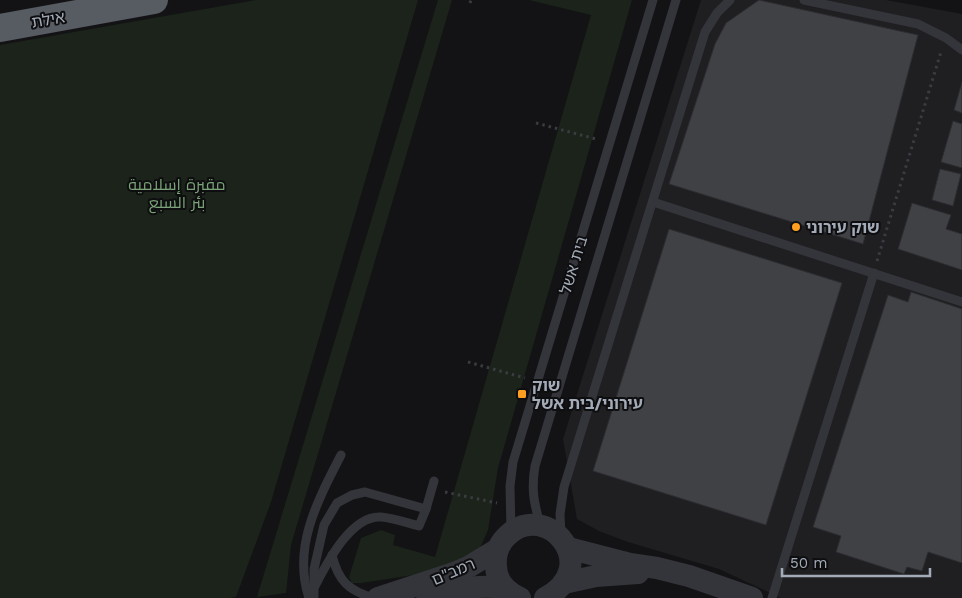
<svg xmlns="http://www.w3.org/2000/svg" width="962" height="598" viewBox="0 0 962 598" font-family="'Work Sans',Cairo,'Noto Sans Hebrew',sans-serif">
  <rect width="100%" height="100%" fill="#131315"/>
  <polygon fill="#1f1f22" points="701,0 886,0 962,14 962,598 781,598 719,569 628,542 599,531 577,519 563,439"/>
  <g fill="#1b231b">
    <polygon points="256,0 418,0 271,502 236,597 230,598 0,598 0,45"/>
    <polygon points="438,0 452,0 291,545 286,593 257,597"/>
    <polygon points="529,0 632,0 498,468 488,530 480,548 440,571 361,583 352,583 349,577 361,538 381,530 395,535 393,545 435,557 591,15"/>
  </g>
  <g fill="#3f4145" stroke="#2d2d31">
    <polygon points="759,0 918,35 863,244 669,184 715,44 726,23"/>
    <polygon points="962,82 962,113 954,110"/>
    <polygon points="953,121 962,124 962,168 941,162"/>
    <polygon points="940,169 961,174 953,206 932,200"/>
    <polygon points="912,203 951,215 946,229 962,234 962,270 898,249"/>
    <polygon points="669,229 842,283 766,525 593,471"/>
    <polygon points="911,292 962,309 962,563 928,552 922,571 907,567 904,574 836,552 841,536 813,527 888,295 908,302"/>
  </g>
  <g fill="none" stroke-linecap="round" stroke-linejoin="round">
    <g stroke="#3a3c41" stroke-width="3" stroke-dasharray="2.5 4" stroke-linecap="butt">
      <polyline points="470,3 471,0"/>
      <polyline points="536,123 596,139"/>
      <polyline points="877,261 941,52"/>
      <polyline points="468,362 525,378"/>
      <polyline points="445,492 497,503"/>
    </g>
    <g stroke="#34353a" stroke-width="9">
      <polyline points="804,0 918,24 946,38 962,50"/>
      <polyline points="653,202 962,302"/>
      <path d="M540,525C534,502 531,490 535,466L676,0"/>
      <polyline points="511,531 510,486 513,462 653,0"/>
      <polyline points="561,535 560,514 564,487 705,32 717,13 730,0"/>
      <path d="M332,555C338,581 349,591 374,598"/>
      <path d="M315,586C327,563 351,515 381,517C394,518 407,523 419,526L426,509"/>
      <path d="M309,598C292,547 318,500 341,455"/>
      <polyline points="314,598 314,569 324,525 337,503 352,495 365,492 426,509 434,481"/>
      <polyline points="772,598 874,273"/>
    </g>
    <g stroke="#34353a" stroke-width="22">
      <polyline points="568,548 630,564 657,568 689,576 752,598"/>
      <polyline points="564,583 596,576 638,573"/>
      <path d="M427,595C454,590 478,584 505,588"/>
      <polyline points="378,598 454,573 470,566 498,549"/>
      <path d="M520,598C507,592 496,581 496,566C495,554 499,543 508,535C547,499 604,567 545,598"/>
    </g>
    <polyline stroke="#575c63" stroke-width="28" points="0,28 154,0"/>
  </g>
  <g fill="#ff9f21" stroke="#0e0e10" stroke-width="2">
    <circle cx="796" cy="227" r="5"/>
    <rect x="517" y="389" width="10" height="10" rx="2.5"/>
  </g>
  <g text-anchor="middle" stroke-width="4" stroke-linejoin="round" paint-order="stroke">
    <g font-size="16" fill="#a3abb7" stroke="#0e0e10">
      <text transform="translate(48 19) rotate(-10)" y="6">אילת</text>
      <text transform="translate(573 265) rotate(-73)" y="6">בית אשל</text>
      <text transform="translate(453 571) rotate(-23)" y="6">רמב"ם</text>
    </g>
    <g font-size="16" fill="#7aa478" stroke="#0e0e10">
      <text x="177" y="190">مقبرة إسلامية<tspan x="177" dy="18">بئر السبع</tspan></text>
    </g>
    <g font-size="16" font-weight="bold" fill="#a3abb7" stroke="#0e0e10" text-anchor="start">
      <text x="806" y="233">שוק עירוני</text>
      <text x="532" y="391">שוק<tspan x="532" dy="18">עירוני/בית אשל</tspan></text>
    </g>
  </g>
  <path d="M782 568v8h148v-8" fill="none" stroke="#a3abb7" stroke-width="2.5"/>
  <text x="790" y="568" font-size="15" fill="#a3abb7" stroke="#0e0e10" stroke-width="4" paint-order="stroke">50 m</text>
</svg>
